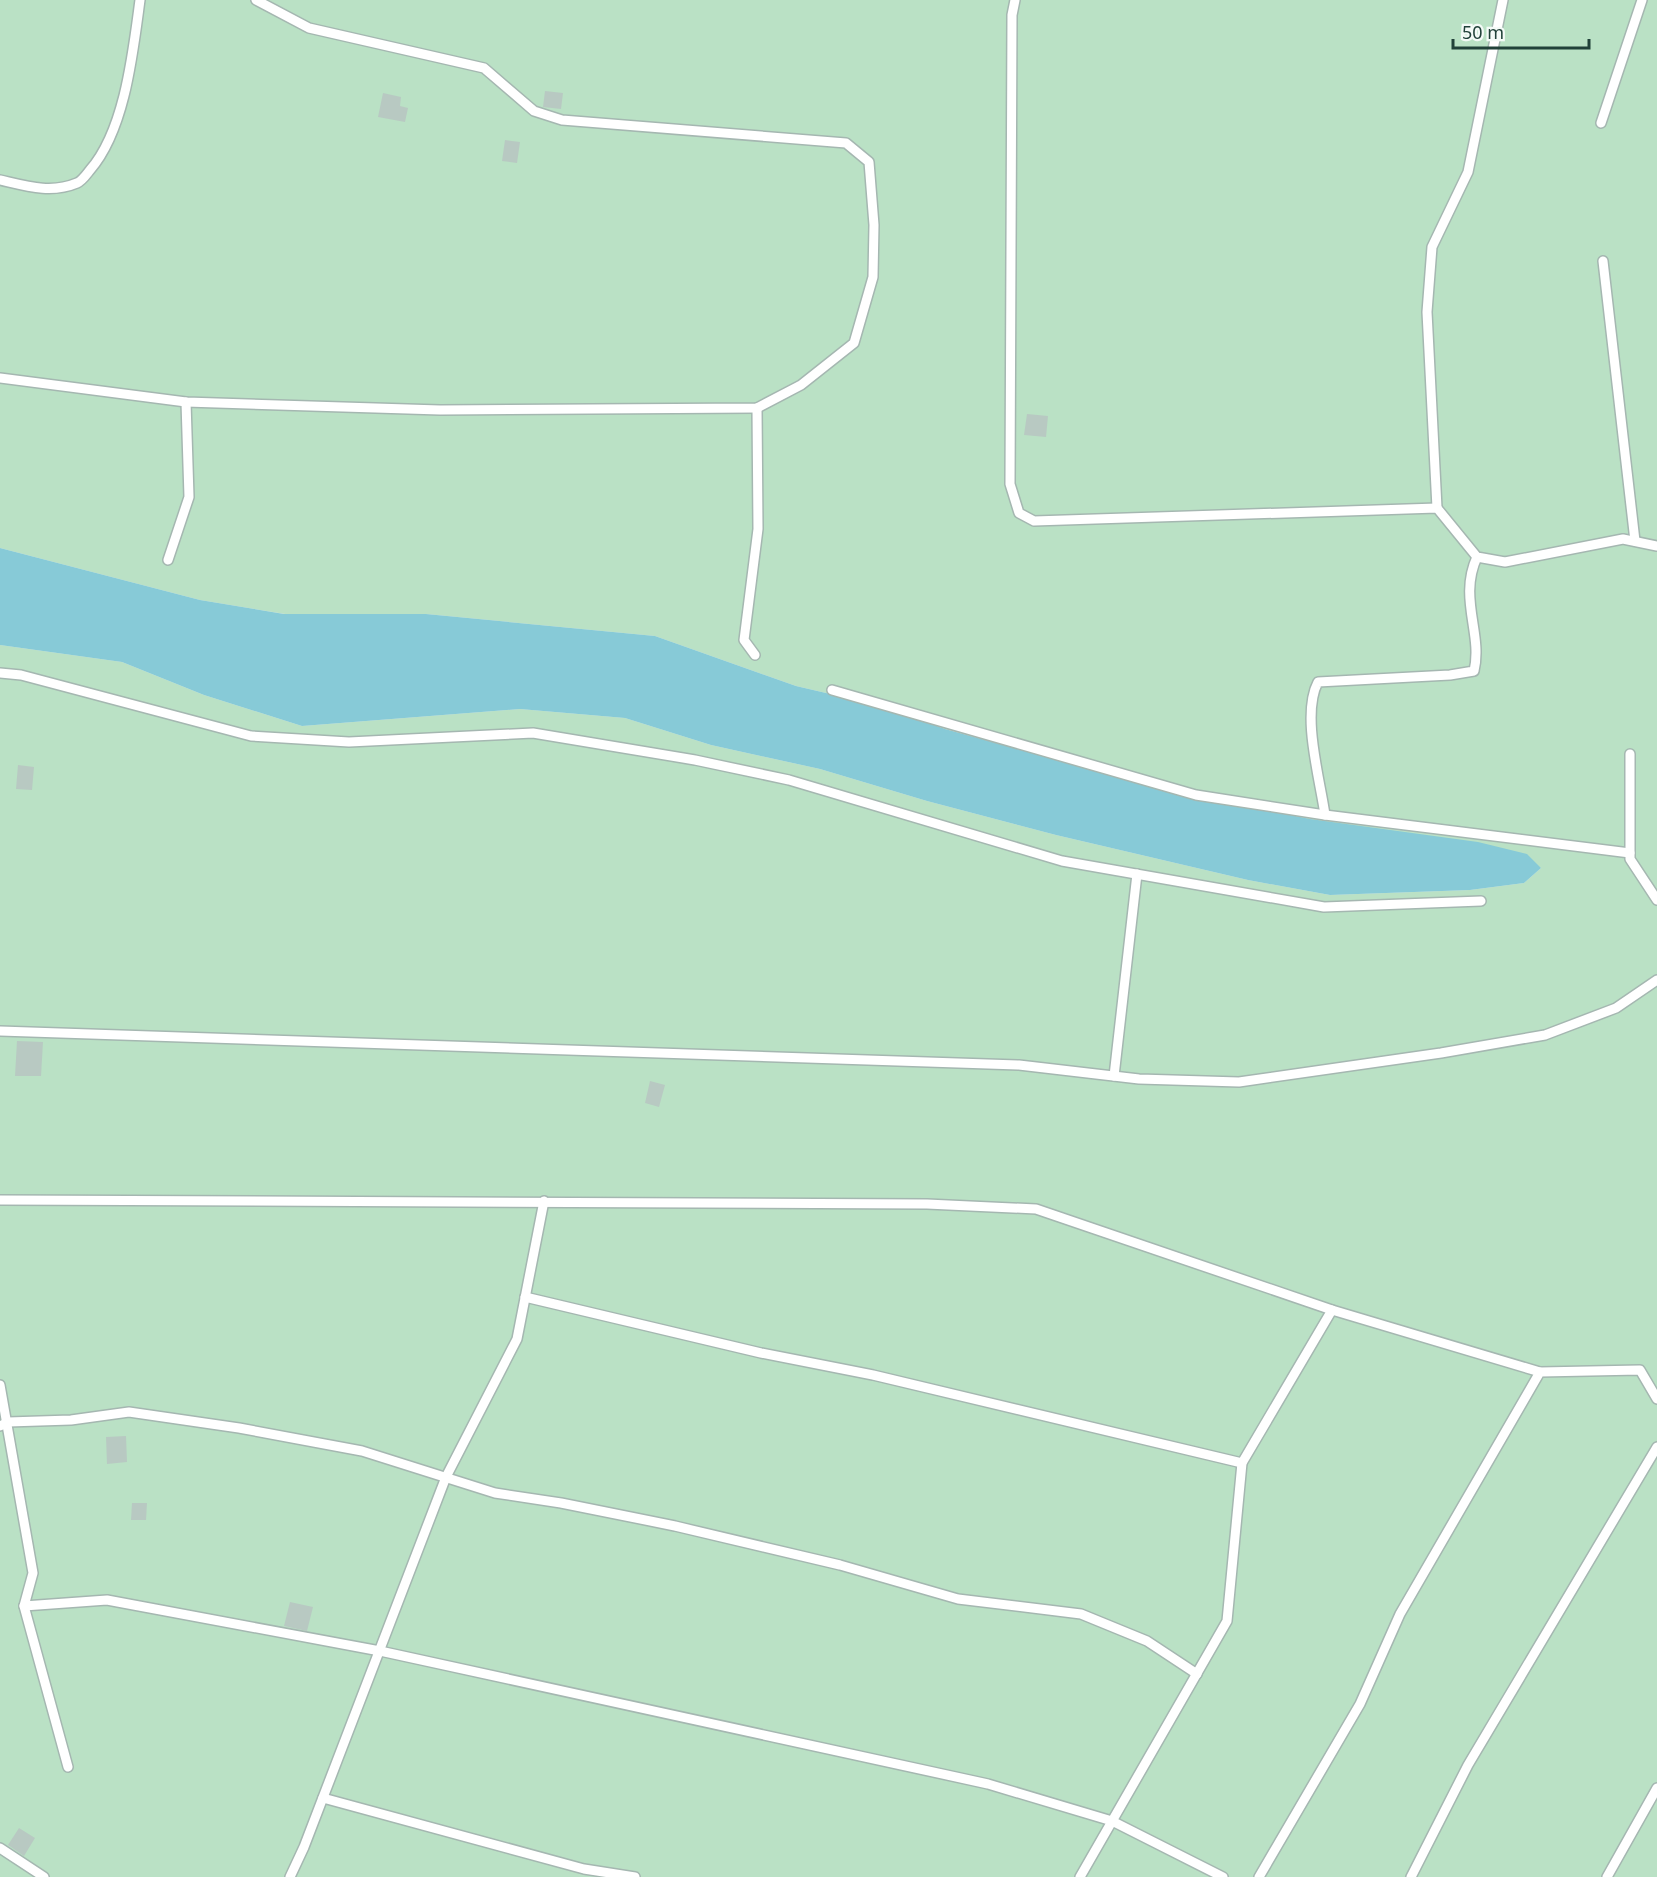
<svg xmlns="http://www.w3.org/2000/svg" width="1657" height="1877" viewBox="0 0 1657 1877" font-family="'Noto Sans',sans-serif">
  <rect width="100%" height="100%" fill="#e3eee9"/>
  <polygon fill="#bae1c5" points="0,0 1657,0 1657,1877 0,1877 0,645 122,662 204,695 302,726 520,709 625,718 711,745 820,769 927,801 1056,835 1248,880 1330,895 1470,890 1524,883 1541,868 1160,788 945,729 886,707 796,686 655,636 426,614 285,614 200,600 0,548"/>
  <polygon fill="#87cad7" points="0,548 200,600 284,614 426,614 655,636 796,686 886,707 945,729 1160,788 1310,819 1478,842 1527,854 1541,868 1524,883 1470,890 1330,895 1248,880 1056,835 927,801 820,769 711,745 625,718 520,709 302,726 204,695 122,662 0,645"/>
  <g fill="#b8c9c2">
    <polygon points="545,91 563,93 561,109 543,107"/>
    <polygon points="383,93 401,97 400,106 408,108 405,122 378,117"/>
    <polygon points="505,140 520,142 517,163 502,161"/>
    <polygon points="1027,414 1048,416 1046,437 1024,435"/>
    <polygon points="18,765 34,767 32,790 16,789"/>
    <polygon points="17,1041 43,1042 41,1076 15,1076"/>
    <polygon points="650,1081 665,1085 659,1107 645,1103"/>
    <polygon points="126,1436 127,1462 107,1464 106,1437"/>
    <polygon points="132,1503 147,1503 146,1520 131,1520"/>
    <polygon points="290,1602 313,1607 307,1631 284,1626"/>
    <polygon points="19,1828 35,1838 24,1856 8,1845"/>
  </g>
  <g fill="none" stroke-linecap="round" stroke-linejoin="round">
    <defs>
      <g id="lane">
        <polyline points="1015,0 1012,15 1010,484 1019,513 1034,521 1437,508 1477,557 1505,562 1623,539 1657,546"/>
        <polyline points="1601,123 1642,0"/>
        <path d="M0,180C26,186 51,194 77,183C82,181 86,175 90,170C125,130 133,52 140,0"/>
        <polyline points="1603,261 1635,541"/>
        <polyline points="0,378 186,402 440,410 757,408 801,385 854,343 873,277 874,225 869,162 846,143 562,120 534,111 484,68 309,28 256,0"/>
        <polyline points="1437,508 1427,312 1432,247 1468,172 1503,0"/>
        <polyline points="168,560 189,497 186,402"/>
        <polyline points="755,655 744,640 758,529 757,408"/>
        <polyline points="0,673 21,675 251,736 349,742 533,733 695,760 789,780 1062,861 1324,907 1481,901"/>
        <polyline points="832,690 1196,795 1325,815 1630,853"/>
        <polyline points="1630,754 1630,859 1657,900"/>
        <path d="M1325,815C1320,779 1301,714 1318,682L1450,675L1474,671C1483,634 1458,598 1477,557"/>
        <polyline points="0,1031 1019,1065 1139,1079 1239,1082 1441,1053 1545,1035 1616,1008 1657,980"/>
        <polyline points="1114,1076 1137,874"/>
        <polyline points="0,1200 927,1204 1036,1209 1332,1310 1540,1372"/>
        <polyline points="525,1297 761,1353 873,1375 1242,1463"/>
        <polyline points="0,1385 33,1573 24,1606 68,1767"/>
        <polyline points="0,1426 8,1422 71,1420 129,1412 239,1428 362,1451 495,1493 561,1503 675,1526 840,1565 958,1599 1081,1614 1147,1641 1197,1674"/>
        <polyline points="24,1606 107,1600 380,1651 988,1784 1112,1821 1223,1877"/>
        <polyline points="323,1798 584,1869 635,1877"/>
        <polyline points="0,1848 44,1877"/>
        <polyline points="290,1877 304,1847 446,1477 517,1339 544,1201"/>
        <polyline points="1080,1877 1227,1621 1242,1463 1332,1310"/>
        <polyline points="1259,1877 1360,1704 1400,1614 1540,1372 1640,1370 1657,1399"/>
        <polyline points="1411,1877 1468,1765 1657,1447"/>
        <polyline points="1607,1877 1657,1788"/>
      </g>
    </defs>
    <use href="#lane" stroke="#a5b7b1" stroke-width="12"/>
    <use href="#lane" stroke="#fff" stroke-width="9"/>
  </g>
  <path d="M1453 39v9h136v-9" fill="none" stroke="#214139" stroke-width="3"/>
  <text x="1462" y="39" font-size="18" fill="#214139" stroke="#f4faf7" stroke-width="4.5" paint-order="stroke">50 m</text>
</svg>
